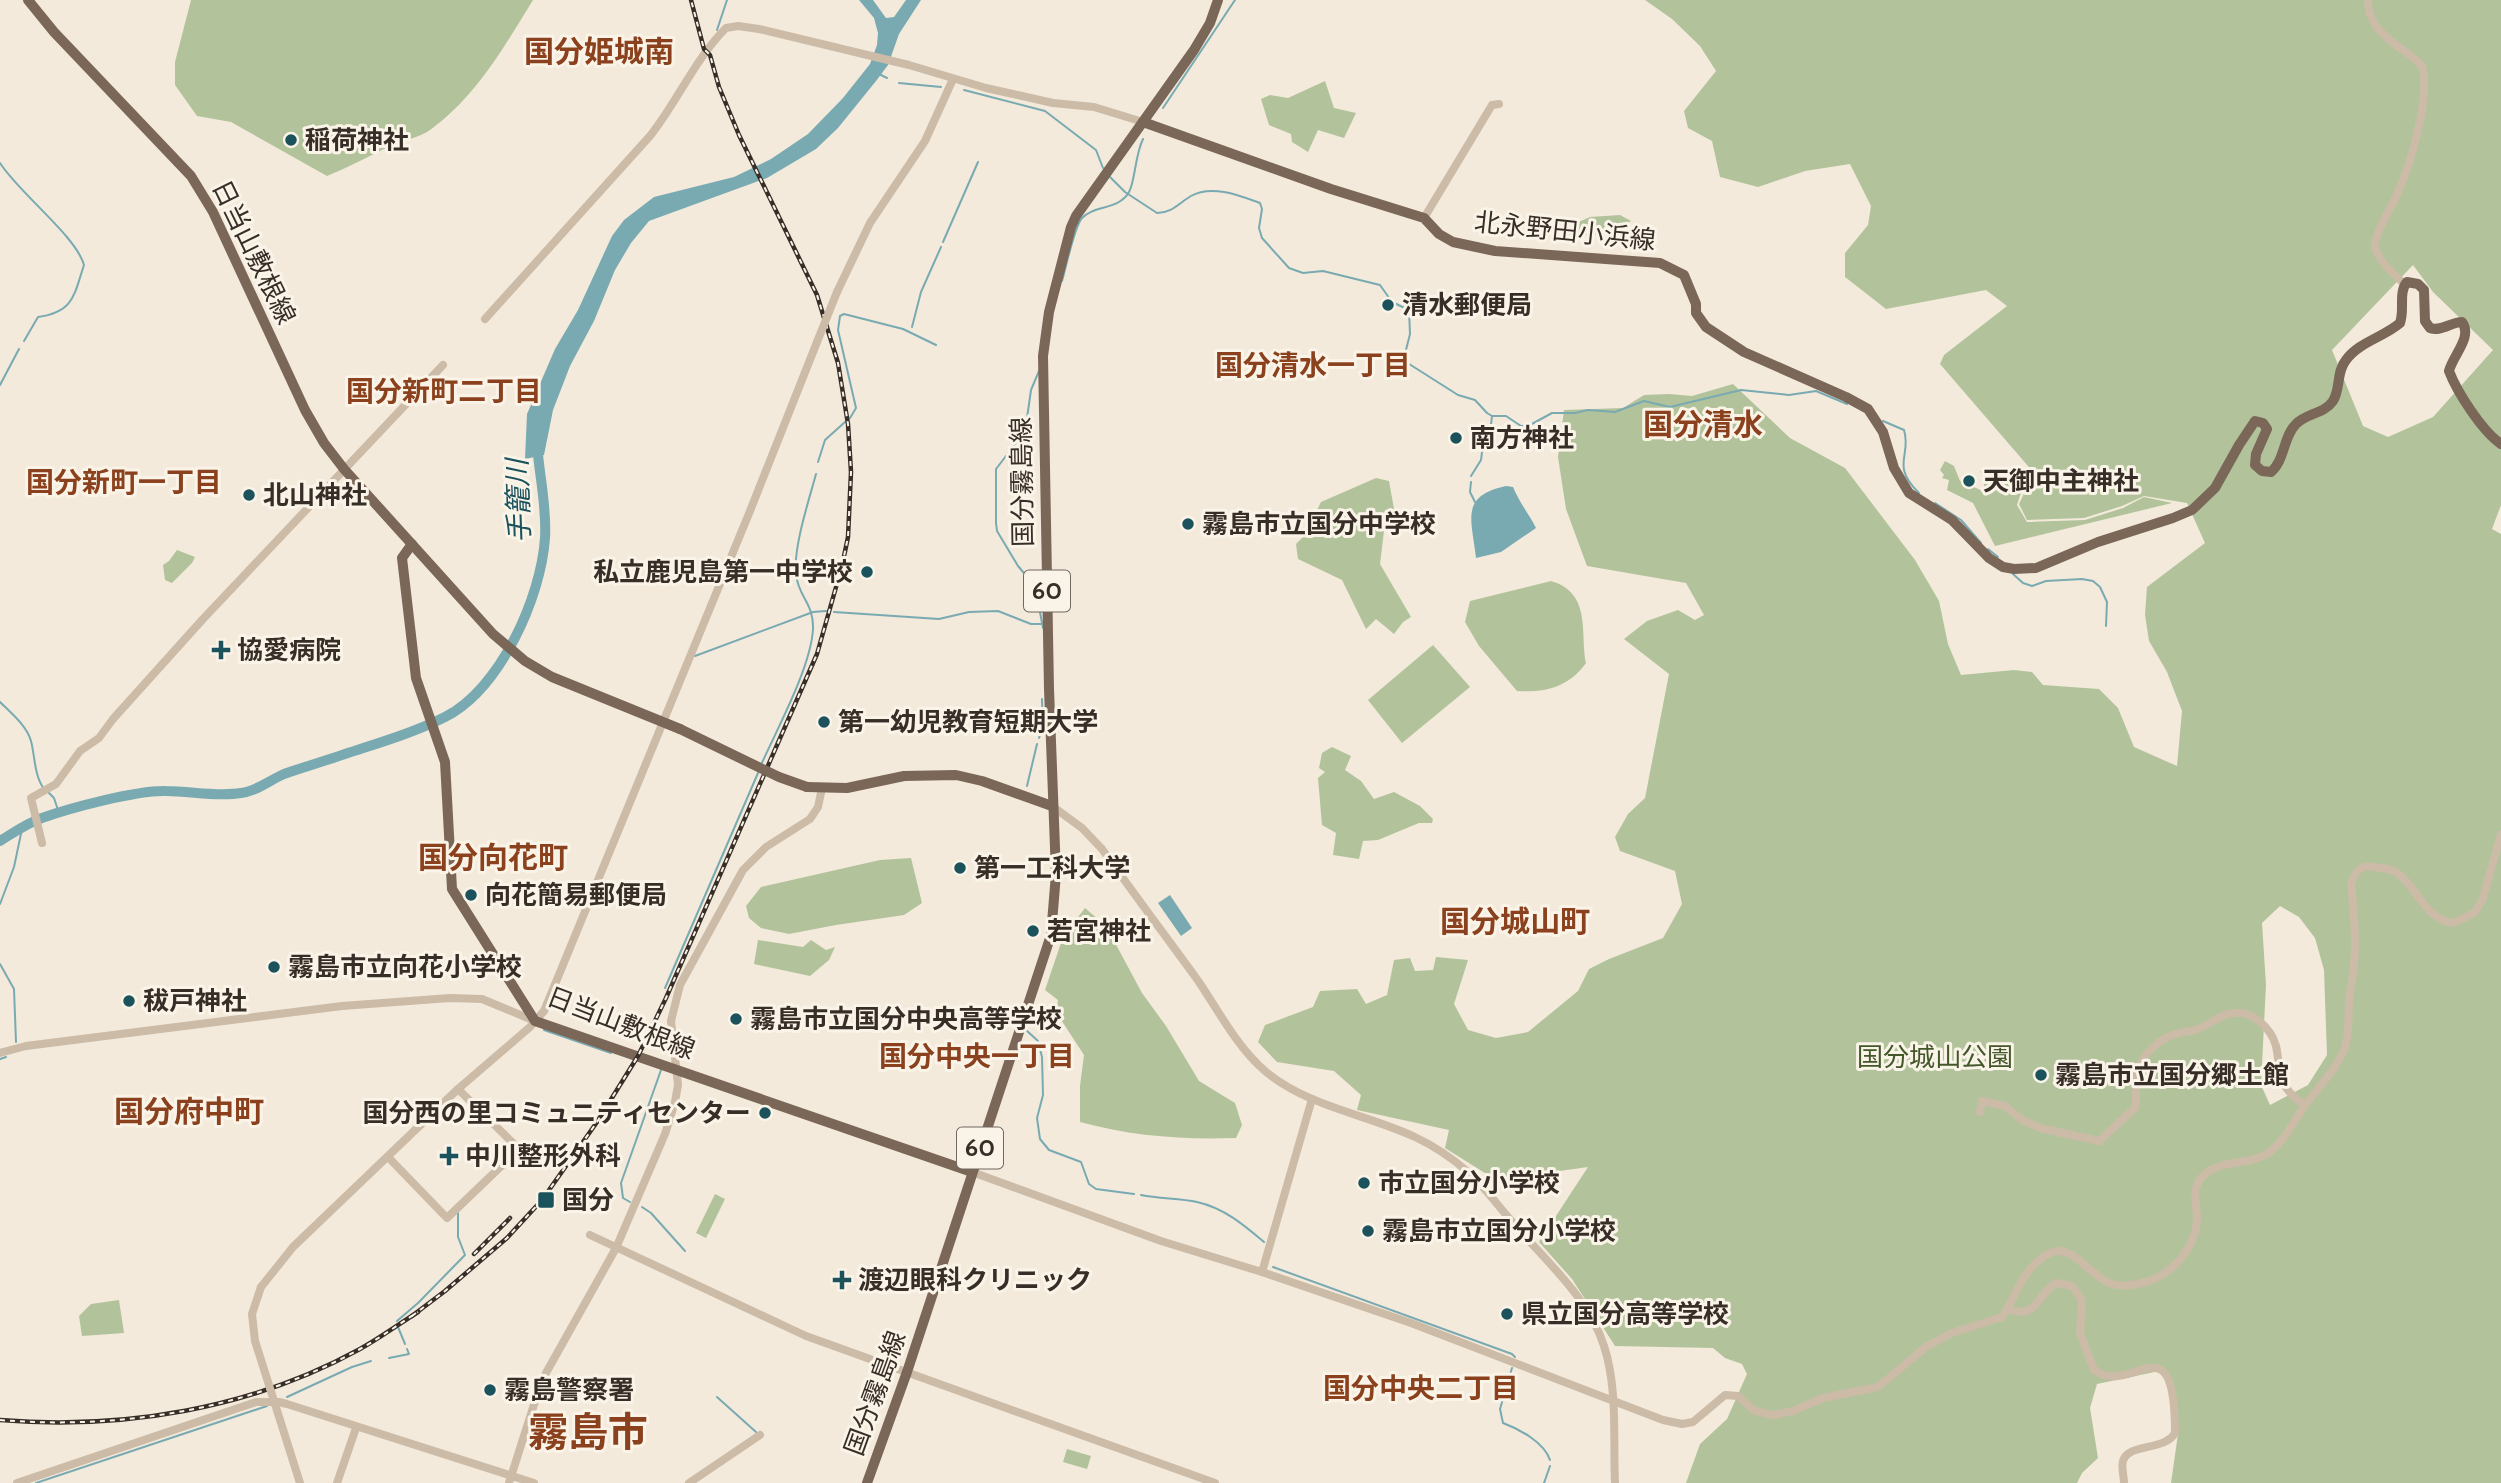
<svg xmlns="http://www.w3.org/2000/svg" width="2501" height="1483" viewBox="0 0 2501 1483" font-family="Cabin,'Noto Sans JP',sans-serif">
  <rect width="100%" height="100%" fill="#f3eadb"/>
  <g fill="#b2c39b" fill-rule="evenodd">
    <path d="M191,0H533C504,47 476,97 430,130C419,138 403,140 390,146C369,156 349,167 327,176L231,122L197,116L175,85V62Z"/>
    <path d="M1645,0H2501V505L2492,529L2501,534V1483H2171L2178,1434L2172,1378L2164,1370L2097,1384L2090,1408L2098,1458L2082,1473L2077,1483H1686L1700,1444L1727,1419L1747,1374L1742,1364L1725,1358L1713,1348L1615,1346L1572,1279L1539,1242L1588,1167L1496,1180L1445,1148L1449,1130L1357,1110L1361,1095L1334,1071L1277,1062L1258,1042L1265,1025L1313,1007L1320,991L1357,989L1366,1004L1387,995L1394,960L1410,958L1415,971L1433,970L1436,957L1468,960L1454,1004L1468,1030L1496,1038L1528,1032L1578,991L1589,969L1609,959L1663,938L1682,904L1675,871L1620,851L1615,837L1628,814L1645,798L1669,674L1624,639L1647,621L1678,610L1695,620L1704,615L1686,583L1587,566L1566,509L1558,457L1564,410L1623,408L1644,395L1669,394L1692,396L1733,384L1790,438L1845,468L1915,560L1939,601L1948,644L1961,675L2014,670L2032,672L2043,685L2099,689L2118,708L2134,747L2177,766L2182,711L2167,672L2149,641L2145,615L2147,587L2205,543L2187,503L2144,496L2122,506L2084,518L2027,520L2019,504L2034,473L1940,364L1944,355L2007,306L1986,290L1886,309L1845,277V253L1868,225L1871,206L1850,164L1805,171L1758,187L1720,177L1712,141L1688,128L1684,111L1716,71L1700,46L1672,19ZM2413,265L2433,292L2493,350L2433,417L2388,437L2363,426L2332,350ZM2280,906L2299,917L2315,938L2324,970L2327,1055L2308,1085L2270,1105L2261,1085L2266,985L2262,923Z"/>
    <polygon points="1325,81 1334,108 1356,113 1344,138 1318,130 1308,152 1292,142 1291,134 1269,125 1261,99 1270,95 1288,98"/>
    <path d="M1620,215L1631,221C1613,233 1590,237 1569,235L1574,224L1590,217Z"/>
    <polygon points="1945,461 1954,466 1960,481 1983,491 1985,480 1980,471 2001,477 2012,483 2023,481 2027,474 2017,505 2027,522 2085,520 2123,508 2144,497 2172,503 1995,546 1973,503 1947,490 1949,480 1942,478 1944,475 1940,470"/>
    <polygon points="1376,478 1389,481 1394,509 1384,531 1380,564 1411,617 1403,622 1394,634 1376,619 1366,629 1342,580 1298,559 1296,544 1304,536 1321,502"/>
    <polygon points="177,550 195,557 192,563 172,583 165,580 163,565 169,561"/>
    <path d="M1551,581C1592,593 1580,633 1586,663C1569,687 1545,693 1517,691L1479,646L1465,622L1470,601Z"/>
    <polygon points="1433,645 1470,687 1402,743 1368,700"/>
    <polygon points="1332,747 1351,756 1345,770 1361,781 1374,799 1394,792 1420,806 1433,819 1432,823 1419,823 1378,840 1363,841 1359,859 1333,855 1336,833 1322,825 1318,778 1325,772 1319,768 1322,753"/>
    <polygon points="911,858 922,903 904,915 836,925 789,934 761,928 749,918 746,906 761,887 880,860"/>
    <path d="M1085,908L1106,926L1142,993L1166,1026L1199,1081L1235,1103L1242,1125L1236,1138C1183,1140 1131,1136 1080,1122V1086L1084,1055L1056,1012L1058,1000L1045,990L1063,937Z"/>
    <polygon points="758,940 803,947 811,940 826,950 835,947 829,960 810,976 754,964"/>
    <polygon points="715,1194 725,1199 706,1238 696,1233"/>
    <polygon points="119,1300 124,1333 82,1336 79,1316 91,1304"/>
    <polygon points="1067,1449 1091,1456 1087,1469 1063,1462"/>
  </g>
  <g fill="#79aab2">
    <polygon points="859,0 873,0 886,18 894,17 906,0 921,0 899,34 888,65 876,81 838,128 816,149 767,178 649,221 631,243 615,270 594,321 570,366 553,410 544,455 525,459 527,414 555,349 578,310 612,236 624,220 654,197 734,177 771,159 808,134 843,98 870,64 877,45 878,33 874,18"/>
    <path d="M1506,486L1513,487C1519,502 1529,514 1536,528L1501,552L1476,558C1472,520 1459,496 1506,486Z"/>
    <polygon points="1170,895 1192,928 1181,936 1158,903"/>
  </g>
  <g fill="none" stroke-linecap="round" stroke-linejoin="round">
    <g stroke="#79aab2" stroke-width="2">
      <polyline points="717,30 727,0"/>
      <polyline points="879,74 887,78"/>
      <polyline points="899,83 941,87"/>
      <polyline points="964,90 1045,111 1096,150 1103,168"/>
      <polyline points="1163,108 1235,0"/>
      <path d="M0,163C19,193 76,236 84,265C74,295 74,312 38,317L24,341"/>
      <path d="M1109,176L1125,192L1157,213C1172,213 1179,203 1191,196C1212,184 1241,196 1260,203L1262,209L1259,228L1262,238L1289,268L1303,273L1323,271L1380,285L1392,302L1409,310L1410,334L1404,358L1406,362L1458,395L1475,400L1487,413L1492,416H1506L1521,426L1530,425L1552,413H1575L1588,410L1615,412L1644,401L1670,407L1741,390L1789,395L1816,391L1847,404"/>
      <polyline points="943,242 978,162"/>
      <path d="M1062,281C1066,268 1074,227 1082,218C1094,205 1119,210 1129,192C1135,182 1135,155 1143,139"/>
      <polyline points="912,327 921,292 941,247"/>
      <polyline points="1039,371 1031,390 1027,418 1023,429 1016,443 996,469 996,523 997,531 1018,566 1035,586 1043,628"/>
      <polyline points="0,385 19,349"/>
      <polyline points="850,418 856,408 838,330 840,316 844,314 903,329 936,345"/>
      <path d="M1883,421L1904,430C1912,456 1890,465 1919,493"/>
      <polyline points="818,462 825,440 845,422"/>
      <polyline points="1471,476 1481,460 1483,444 1490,433 1492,416"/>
      <polyline points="1471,482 1470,492 1475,502"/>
      <polyline points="1935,503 1961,520 1981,543"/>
      <polyline points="1988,549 1998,557"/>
      <polyline points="2013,574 2023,583 2032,586 2046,581 2082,579 2093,581 2100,587 2107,602 2106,626"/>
      <polyline points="834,612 939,619 969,612 998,611 1031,624 1041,624"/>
      <polyline points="695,656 813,612 826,611"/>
      <path d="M0,702C11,713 27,726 31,741C35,756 34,775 44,789"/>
      <polyline points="1039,738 1043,725 1042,699"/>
      <path d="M761,765C777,729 811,667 813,629C814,603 798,597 796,574C793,548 809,500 816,474"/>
      <polyline points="1027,786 1037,744"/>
      <polyline points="48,792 54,798 59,813"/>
      <polyline points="0,904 14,867 22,829"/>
      <polyline points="0,964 14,989 16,1042"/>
      <polyline points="665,988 758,773"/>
      <polyline points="544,1030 611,1053"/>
      <polyline points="1026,1030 1038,1041 1042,1057 1043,1095 1037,1118 1040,1139 1049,1150 1081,1162 1089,1184 1096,1189 1134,1194"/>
      <polyline points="0,1059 6,1057"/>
      <path d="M1141,1195C1160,1199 1179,1198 1197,1202C1224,1208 1244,1225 1264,1242"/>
      <polyline points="630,1202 623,1198 621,1183 661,1070"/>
      <polyline points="642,1207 651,1213 685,1251"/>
      <polyline points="1273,1267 1512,1354 1515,1357"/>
      <polyline points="397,1321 418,1303 465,1255 458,1237 458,1213"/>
      <polyline points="398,1327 405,1344"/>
      <polyline points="389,1358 409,1354 407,1349"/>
      <path d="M1512,1368L1500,1409L1503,1423C1519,1429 1544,1442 1550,1460"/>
      <polyline points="287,1397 352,1367 371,1361"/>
      <polyline points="717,1397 756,1432"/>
      <polyline points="36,1483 267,1406"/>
      <polyline points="1544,1483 1550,1466"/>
    </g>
    <path stroke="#79aab2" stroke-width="10" d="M0,841C13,833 27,823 42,818C70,808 137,790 166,791C191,791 216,797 241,793C257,791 270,780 284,774C304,767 325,761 345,754C378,743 413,733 445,717C500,689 541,598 545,538C547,506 539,475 537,443"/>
    <g stroke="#ccbba7" stroke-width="8">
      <path d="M2368,0C2368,35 2401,44 2422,66C2431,98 2410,166 2396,197C2391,207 2374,236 2375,246C2377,260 2395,275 2404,284"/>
      <polyline points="1424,218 1492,105 1499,104"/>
      <polyline points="837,292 870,223 925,141 953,79"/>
      <path d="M485,319L650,136C677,102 695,59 726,28L738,26L759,29L909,65L986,88L1053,103L1094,107L1143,122"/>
      <path d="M1052,806L1082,828L1102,849C1134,894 1167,938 1199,982C1219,1012 1238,1048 1265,1071C1308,1107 1366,1114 1415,1137C1434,1146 1452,1158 1468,1172C1485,1187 1498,1206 1513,1223C1545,1260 1589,1298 1604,1346C1618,1389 1613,1438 1615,1483"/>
      <polyline points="42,843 31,798 56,784 80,751 99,738 113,719 203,619 443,365"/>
      <polyline points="0,1053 26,1046 342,1006 450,998 482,999 535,1021"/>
      <path d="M1980,1112L1982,1101L2005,1106L2022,1120L2040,1128L2099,1141L2135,1108C2137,1096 2135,1082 2138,1071C2144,1048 2168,1033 2190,1031C2208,1029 2215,1015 2233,1013C2252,1010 2271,1028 2276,1046C2279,1059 2278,1070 2283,1082C2288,1093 2296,1099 2305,1106"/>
      <polyline points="388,1157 447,1218 519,1149 458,1089"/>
      <path d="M972,1172L1161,1241L1262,1272L1411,1323L1663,1420L1682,1424L1693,1422L1725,1395L1738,1396L1755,1411L1773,1415L1793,1411L1823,1398L1878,1387L1927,1346L1952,1333L2002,1317C2013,1301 2019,1281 2032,1267C2066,1230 2079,1267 2107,1282C2119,1288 2137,1285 2149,1281C2175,1272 2197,1245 2197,1217C2196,1206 2193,1191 2199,1181C2215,1156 2251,1168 2271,1151C2287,1138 2294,1120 2306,1104C2320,1086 2336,1069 2345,1048C2350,1033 2348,1016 2349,1000C2350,991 2352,983 2353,974C2357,944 2354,914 2351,884C2356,867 2364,864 2380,868C2388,869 2395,870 2401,876C2418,891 2428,921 2453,923L2474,913L2482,901L2501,834"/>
      <polyline points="590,1235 806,1336 1215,1483"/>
      <polyline points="1262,1272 1312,1099"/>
      <polyline points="261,1287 293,1247 458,1089 530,1027 544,1011 750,511 817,342"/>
      <path d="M2008,1309C2038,1320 2035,1296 2056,1283L2072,1286L2082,1300L2080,1333L2094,1370C2132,1398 2175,1316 2175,1433C2165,1451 2128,1443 2123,1461C2121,1467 2124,1476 2124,1483"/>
      <polyline points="17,1483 256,1402 279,1402 287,1404 534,1483"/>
      <polyline points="337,1483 356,1428"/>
      <polyline points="509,1483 537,1395 546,1373 616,1248 665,1134 675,1102 678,1085 671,1021 680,985 743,870 766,847 810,819 818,807 822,788"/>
      <polyline points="689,1483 760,1435"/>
    </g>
    <g stroke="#7b6758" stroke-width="10">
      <polyline points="28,0 54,32 191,176 213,212 305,410 324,443 344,469 493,634 525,661 552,677 680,729"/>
      <path d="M1143,122L1331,189L1424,218L1439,234L1453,242L1495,251L1660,263L1684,275L1696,304V313L1706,327L1744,352L1846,397L1868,409L1883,432L1894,468L1909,493L1952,520L1989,558L2003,567L2014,569L2036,568L2098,542L2173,518L2192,510L2215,488L2239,445L2255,421L2263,423L2267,429L2256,454L2255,465L2262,471L2271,472C2285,460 2283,437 2296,424C2307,413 2324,414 2333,401C2341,388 2336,372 2346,360C2359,342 2384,337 2400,323C2405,309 2398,293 2407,282L2418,284L2424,290L2425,321L2430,328C2441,332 2451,322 2462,322C2473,337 2453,355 2449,371C2457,392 2482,431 2501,444"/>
      <polyline points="412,544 402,558 416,678 445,762 452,889 535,1021 972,1172"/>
      <polyline points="807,787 847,788 904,776 956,775 982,781 1052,806"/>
      <polyline points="867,1483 907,1372 1051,935 1056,874 1049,689 1043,356 1049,312 1071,227 1076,216 1194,50 1210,23 1218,0"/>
    </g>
    <defs>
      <g id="rail">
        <polyline points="474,1254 510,1218"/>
        <polyline points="412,1316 445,1291 507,1238 542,1200 597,1122 638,1056 666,998 817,654 842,566 848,537 851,472 848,424 838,363 817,295 739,135 719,87 710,55 704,49 691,0"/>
        <path d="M0,1420C123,1430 251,1409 360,1349C380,1338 399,1324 418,1312"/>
      </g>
    </defs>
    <use href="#rail" stroke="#382e28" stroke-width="4.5"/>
    <use href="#rail" stroke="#faf4e8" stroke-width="2" stroke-dasharray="5" stroke-linecap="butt"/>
    <g stroke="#ccbba7" stroke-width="8">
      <polyline points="817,342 837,292"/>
      <polyline points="261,1287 252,1314 255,1341 300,1483"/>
    </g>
    <polyline stroke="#7b6758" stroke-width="10" points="680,729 779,777 807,787"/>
  </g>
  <g fill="#1b525c" stroke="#faf4e8" stroke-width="2.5">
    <circle cx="291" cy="140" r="7"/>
    <circle cx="1388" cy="305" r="7"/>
    <circle cx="1456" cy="438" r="7"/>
    <circle cx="1969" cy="481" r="7"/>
    <circle cx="249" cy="495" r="7"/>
    <circle cx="1188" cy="524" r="7"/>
    <circle cx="867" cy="572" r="7"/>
    <path d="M217.5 639.5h7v7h7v7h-7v7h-7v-7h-7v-7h7z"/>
    <circle cx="824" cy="722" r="7"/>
    <circle cx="960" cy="868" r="7"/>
    <circle cx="471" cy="895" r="7"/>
    <circle cx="1033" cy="931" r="7"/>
    <circle cx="274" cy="967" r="7"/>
    <circle cx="129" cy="1001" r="7"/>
    <circle cx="736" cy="1019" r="7"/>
    <circle cx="2041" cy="1075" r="7"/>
    <circle cx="765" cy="1113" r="7"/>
    <path d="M445.5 1145.5h7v7h7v7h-7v7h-7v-7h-7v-7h7z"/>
    <circle cx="1364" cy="1183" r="7"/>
    <rect x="537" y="1191" width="18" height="18" rx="3.5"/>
    <circle cx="1368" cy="1231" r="7"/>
    <path d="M838.5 1269.5h7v7h7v7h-7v7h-7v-7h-7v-7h7z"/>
    <circle cx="1507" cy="1314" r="7"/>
    <circle cx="490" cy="1390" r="7"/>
  </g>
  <g text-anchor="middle" stroke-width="6" stroke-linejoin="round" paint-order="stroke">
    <g fill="#faf4e8" stroke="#726962" stroke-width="2">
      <rect x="1024" y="570.5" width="46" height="41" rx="5"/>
      <rect x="957" y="1127.5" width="46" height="41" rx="5"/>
    </g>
    <g font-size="24" font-weight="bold" fill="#382e28">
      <text x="1047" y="599">60</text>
      <text x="980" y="1156">60</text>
    </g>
    <g font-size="26" font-weight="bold" fill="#382e28" stroke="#faf4e8" text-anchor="start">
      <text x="305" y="149">稲荷神社</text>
      <text x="1402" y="314">清水郵便局</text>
      <text x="1470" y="447">南方神社</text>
      <text x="1983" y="490">天御中主神社</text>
      <text x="263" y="504">北山神社</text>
      <text x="1202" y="533">霧島市立国分中学校</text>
      <text x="853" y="581" text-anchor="end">私立鹿児島第一中学校</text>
      <text x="237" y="659">協愛病院</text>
      <text x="838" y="731">第一幼児教育短期大学</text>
      <text x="974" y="877">第一工科大学</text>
      <text x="485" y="904">向花簡易郵便局</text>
      <text x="1047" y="940">若宮神社</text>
      <text x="288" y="976">霧島市立向花小学校</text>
      <text x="143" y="1010">秡戸神社</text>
      <text x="750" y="1028">霧島市立国分中央高等学校</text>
      <text x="2055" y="1084">霧島市立国分郷土館</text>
      <text x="751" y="1122" text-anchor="end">国分西の里コミュニティセンター</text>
      <text x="465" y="1165">中川整形外科</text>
      <text x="1378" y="1192">市立国分小学校</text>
      <text x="562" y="1209">国分</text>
      <text x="1382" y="1240">霧島市立国分小学校</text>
      <text x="858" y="1289">渡辺眼科クリニック</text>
      <text x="1521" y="1323">県立国分高等学校</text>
      <text x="504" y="1399">霧島警察署</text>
    </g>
    <g font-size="26" fill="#382e28" stroke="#faf4e8">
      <text transform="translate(1565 231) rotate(6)" y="9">北永野田小浜線</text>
      <text transform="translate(254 252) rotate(64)" y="9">日当山敷根線</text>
      <text transform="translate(1022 482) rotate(-91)" y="9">国分霧島線</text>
      <text transform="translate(621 1023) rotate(21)" y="9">日当山敷根線</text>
      <text transform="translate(875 1393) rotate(-70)" y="9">国分霧島線</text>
    </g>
    <g font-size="26" fill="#43572a" stroke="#faf4e8">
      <text x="1935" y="1066">国分城山公園</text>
    </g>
    <g font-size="28" font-weight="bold" fill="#8b411d" stroke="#faf4e8">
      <text x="1313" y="375">国分清水一丁目</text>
      <text x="444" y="401">国分新町二丁目</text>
      <text x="124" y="492">国分新町一丁目</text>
      <text x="977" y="1066">国分中央一丁目</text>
      <text x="1421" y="1398">国分中央二丁目</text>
    </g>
    <g font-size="28" font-style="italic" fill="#1b525c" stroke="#faf4e8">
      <text transform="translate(518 501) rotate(-92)" y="10">手籠川</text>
    </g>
    <g font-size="30" font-weight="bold" fill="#8b411d" stroke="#faf4e8">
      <text x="599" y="62">国分姫城南</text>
      <text x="1703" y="435">国分清水</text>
      <text x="493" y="868">国分向花町</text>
      <text x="1515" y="932">国分城山町</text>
      <text x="189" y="1122">国分府中町</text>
    </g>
    <g font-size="40" font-weight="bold" fill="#8b411d" stroke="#faf4e8">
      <text x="588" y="1446">霧島市</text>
    </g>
  </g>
</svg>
